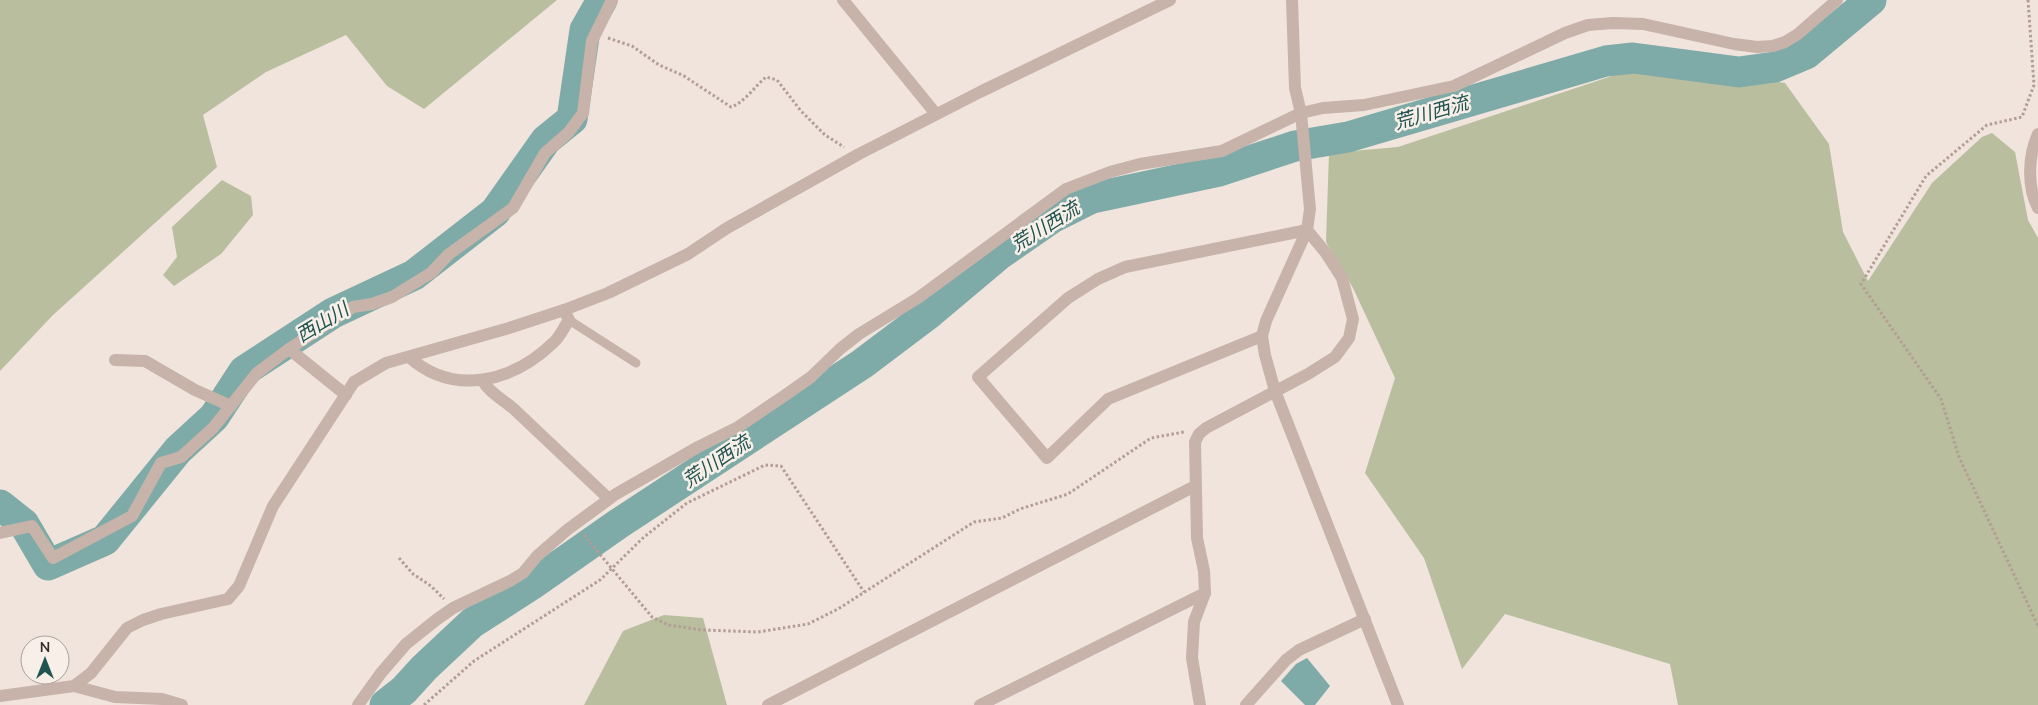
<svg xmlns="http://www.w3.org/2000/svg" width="2038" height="705" viewBox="0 0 2038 705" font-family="'Nunito Sans','Noto Sans JP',sans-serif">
  <rect width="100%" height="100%" fill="#f0e4dd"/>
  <g fill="#b8be9e">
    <polygon points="0,0 557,0 424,109 387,86 346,35 266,72 203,115 217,167 53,315 0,371"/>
    <polygon points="1648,64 1785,83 1829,144 1843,232 1868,281 1932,183 1982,137 1992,133 2015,152 2028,220 2038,238 2038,705 1678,705 1670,664 1505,614 1462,669 1424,558 1365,473 1395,378 1353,288 1326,242 1329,153 1398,147"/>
    <polygon points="222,180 251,196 253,215 221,254 174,286 163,275 177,257 172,227"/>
    <polygon points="664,615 703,618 727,705 584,705 623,631"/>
  </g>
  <polygon fill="#7eaba7" points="1307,658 1330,686 1315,705 1305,705 1281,681 1296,664"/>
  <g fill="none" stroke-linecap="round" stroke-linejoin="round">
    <g stroke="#7eaba7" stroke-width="31">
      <polyline points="0,505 24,524 48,565 105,540 178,450 214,417 244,371 333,313 414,275 495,212 546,140 572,119 585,30 602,0"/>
      <polyline points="385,705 404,690 424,668 472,623 531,585 618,524 862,364 931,312 1000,254 1052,218 1092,198 1219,171 1295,146 1348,137 1606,61 1633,58 1739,72 1775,67 1806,54 1871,0"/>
    </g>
    <g stroke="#b39d94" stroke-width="3" stroke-dasharray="2.5 2.5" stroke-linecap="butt">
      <polyline points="2028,0 2034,85 2022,117 1987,125 1926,176 1861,284 1941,399 1959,457 2038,626"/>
      <path d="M608,38L632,46L659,65L684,76L731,107C744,103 755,86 766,77L777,80L801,111L825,135L844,147"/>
      <polyline points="584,535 652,617 668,625 703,630 758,632 808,624 838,609 974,522 1002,518 1020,509 1068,494 1151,438 1184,432"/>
      <polyline points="399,558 413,574 431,586 444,599"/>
      <polyline points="424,705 474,661 600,580 644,537 687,503 765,465 781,466 864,592"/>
    </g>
    <polyline stroke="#c7b3aa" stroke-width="9" points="569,320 636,363"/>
    <g stroke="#c7b3aa" stroke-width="12">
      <polyline points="843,0 936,114"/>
      <polyline points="1301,113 1310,209 1307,230 1266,321 1262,336 1265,355 1275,391 1398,705"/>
      <path d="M2038,134C2028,156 2027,187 2038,208"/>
      <polyline points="289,349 346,395"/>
      <path d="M409,357C454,397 513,382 554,342C560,337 564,327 569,320L564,310"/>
      <polyline points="115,360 145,361 195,390 231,406"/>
      <path d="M482,380C491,395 505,400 516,411C547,440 578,470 609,499"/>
      <polyline points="0,533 32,526 53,558 132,516 161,463 181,457 213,428 257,373 289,349 353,307 372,304 392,297 431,273 449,254 513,208 545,153 568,133 583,113 592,41 612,0"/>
      <polyline points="74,686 91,673 127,628 143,620 161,614 228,599 239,586 273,506 354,382"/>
      <polyline points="0,696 74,686 115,697 162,699 182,705"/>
      <polyline points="358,705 381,673 406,644 436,620 453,608 510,581 523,573 537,556 567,530 616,494 698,447 738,427 784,396 811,377 840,349 859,334 918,298 1066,189 1110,172 1140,164 1222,151 1301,113 1323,108 1364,105 1454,86 1565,33 1588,25 1613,23 1643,24 1734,44 1757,47 1773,46 1785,42 1798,34 1837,0"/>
      <polyline points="768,705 1195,486"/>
      <polyline points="980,705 1205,593"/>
      <polyline points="1200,705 1192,658 1194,622 1205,593 1204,571 1197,538 1195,442 1199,434 1206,428 1308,374 1335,357 1349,338 1353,319 1342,278 1326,253 1307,230 1125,267 1098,279 1068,298 978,377 1047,458 1108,399 1262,336"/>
      <polyline points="1246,705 1286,660 1299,650 1365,619"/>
    </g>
    <g stroke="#c7b3aa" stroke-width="12">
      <polyline points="1292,0 1295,88 1301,113"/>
      <polyline points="354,382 386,363 509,328 564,310 608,293 688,254 727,228 859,154 980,92 1170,0"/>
    </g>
  </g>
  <g text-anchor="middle" stroke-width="5" stroke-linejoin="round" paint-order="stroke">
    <g font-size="19" font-style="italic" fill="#215450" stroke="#f8efe9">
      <text transform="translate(1431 112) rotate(-16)" y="7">荒川西流</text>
      <text transform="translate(1045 226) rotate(-32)" y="7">荒川西流</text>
      <text transform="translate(322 322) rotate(-31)" y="7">西山川</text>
      <text transform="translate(716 461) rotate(-34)" y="7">荒川西流</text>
    </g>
  </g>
  <g transform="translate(45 660)"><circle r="24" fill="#f8efe9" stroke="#aaa19c"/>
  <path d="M0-4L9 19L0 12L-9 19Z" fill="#215450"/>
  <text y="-8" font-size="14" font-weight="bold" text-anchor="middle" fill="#352b29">N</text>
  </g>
</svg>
